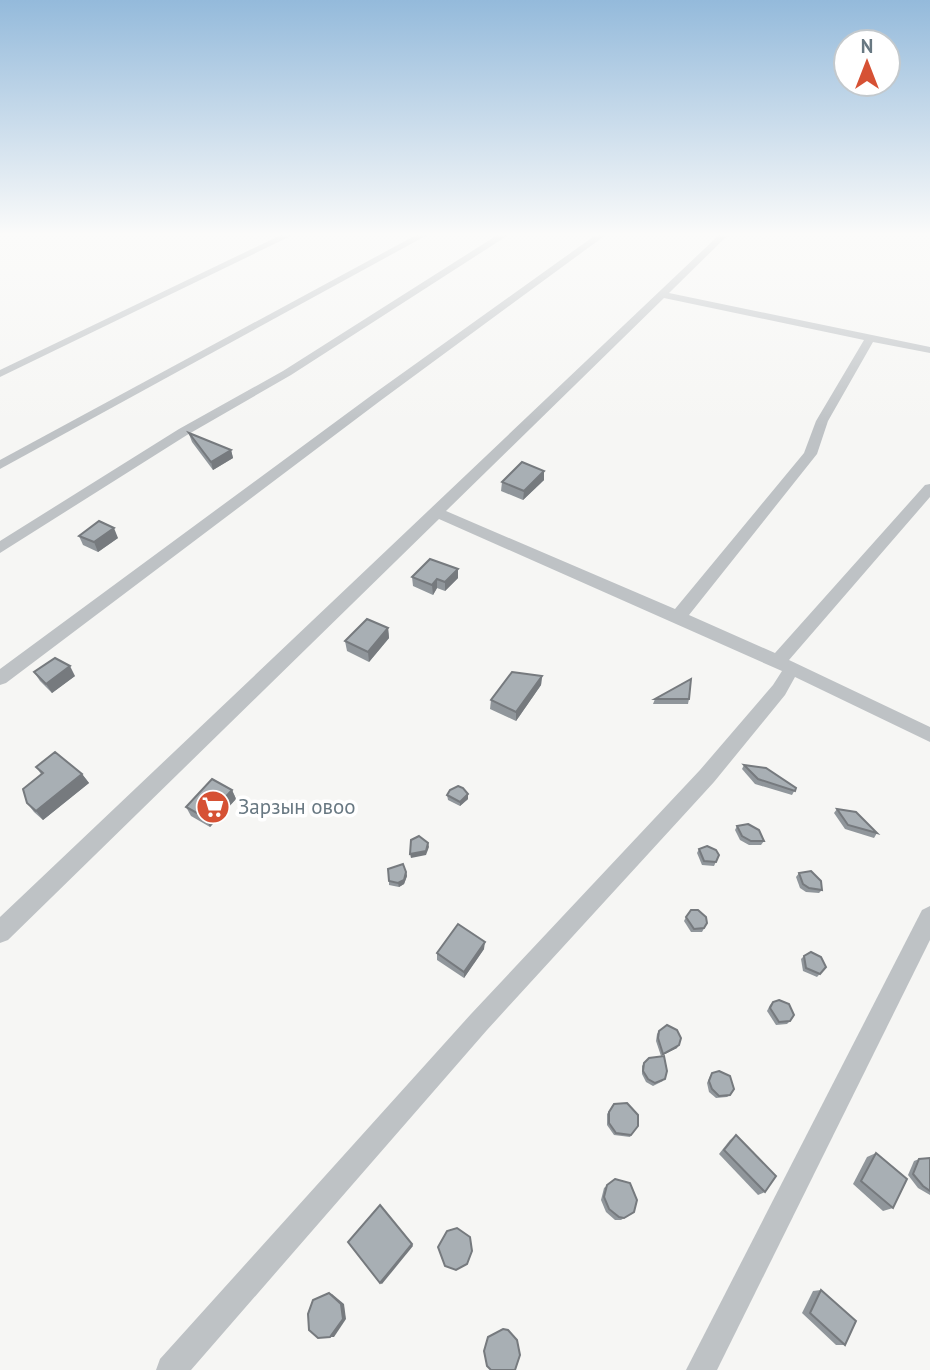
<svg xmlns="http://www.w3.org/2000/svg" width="930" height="1370" viewBox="0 0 930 1370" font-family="'PT Sans',sans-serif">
  <rect width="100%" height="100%" fill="#f6f6f4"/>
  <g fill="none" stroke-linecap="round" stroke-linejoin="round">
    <g fill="#bec2c5" fill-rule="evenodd">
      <polygon points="283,234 295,234 0,377 0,370"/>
      <polygon points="418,234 429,234 0,469 0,460"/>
      <polygon points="499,234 510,234 291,375 187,435 0,553 0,541 179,429 283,371"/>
      <polygon points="597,234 607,234 380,401 6,683 0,685 0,669 372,395"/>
      <path d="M720,234H729L669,293L930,347V353L873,342L828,421L817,454L689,615L775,653L925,485L930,484V497L789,660L930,727V742L795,677L785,695L714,782L487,1030L191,1370H156L160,1359L471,1014L700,770L773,685L782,671L439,519L8,940L0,943V917ZM664,298L864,340L816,421L804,453L675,609L446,511Z"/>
      <polygon points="930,906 930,940 717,1370 686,1370 922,910"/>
    </g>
  </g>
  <g fill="#90969b">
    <polygon points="189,434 231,450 233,458 213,470 192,442"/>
    <polygon points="544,471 544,480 523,500 501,491 502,482"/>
    <polygon points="79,536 118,538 98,552 83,545"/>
    <polygon points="458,569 458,578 445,591 437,588 433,595 413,586 412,577"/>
    <polygon points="388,628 389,638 369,662 347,651 345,641"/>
    <polygon points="34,672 75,676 52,693 40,681"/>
    <polygon points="542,676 541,685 516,721 490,709 491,700"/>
    <polygon points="655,699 689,699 688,704 653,704"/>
    <polygon points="744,765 796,788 792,795 755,784 742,769"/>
    <polygon points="36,767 82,774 89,783 43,820 34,812 27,803 41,774"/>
    <polygon points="232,790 236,799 210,827 191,816 186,807"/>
    <polygon points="447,795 468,799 460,806 448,800"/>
    <polygon points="837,809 877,833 874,838 845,829 834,813"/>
    <polygon points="737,826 764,841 761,845 749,845 740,840 735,830"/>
    <polygon points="699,849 719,855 714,866 702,865 697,853"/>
    <polygon points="406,872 407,876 404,884 399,887 389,885 389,881"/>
    <polygon points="799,873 822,890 819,893 806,892 800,888 796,877"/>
    <polygon points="686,917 707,923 702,932 691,932 684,921"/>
    <polygon points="484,949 464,978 437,960 437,953"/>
    <polygon points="804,956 826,967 817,977 803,971 801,959"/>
    <polygon points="773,1002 790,1021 787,1024 776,1025 767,1011 770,1005"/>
    <polygon points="659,1031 677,1048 661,1056 663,1081 653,1086 646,1082 642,1074 642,1066 644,1063 661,1056 656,1041 657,1034"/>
    <polygon points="712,1073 730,1095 727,1097 716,1098 709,1092 707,1083 710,1076"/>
    <polygon points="614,1104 638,1126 630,1137 614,1135 607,1125 607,1114"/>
    <polygon points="736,1135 765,1192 758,1195 719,1154 730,1140"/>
    <polygon points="876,1153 893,1208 883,1211 853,1184 867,1157"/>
    <polygon points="930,1158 930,1195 918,1188 908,1175 914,1161 919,1159"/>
    <polygon points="615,1179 634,1212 621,1220 615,1220 606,1212 601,1200 604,1188"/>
    <polygon points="821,1290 845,1345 836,1345 802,1313 813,1291"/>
  </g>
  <g fill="#767a7e">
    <polygon points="231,450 233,458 213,470 211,462"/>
    <polygon points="544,471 544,480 523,500 524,491"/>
    <polygon points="114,528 118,538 98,552 94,542"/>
    <polygon points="458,569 458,578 445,591 445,582"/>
    <polygon points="437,579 437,588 433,595 432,585"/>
    <polygon points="388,628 389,638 369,662 368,652"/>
    <polygon points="70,666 75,676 52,693 46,684"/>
    <polygon points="542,676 541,685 516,721 516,712"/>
    <polygon points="82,774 89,783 43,820 36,811"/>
    <polygon points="232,790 236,799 210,827 206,818"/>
    <polygon points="468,794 468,799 460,806 460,802"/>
    <polygon points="428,843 429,847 426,855 411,858 410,854"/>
    <polygon points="406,872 407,876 404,884 399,887 398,883"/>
    <polygon points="485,942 484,949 464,978 464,972"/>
    <polygon points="679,1045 677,1048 661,1056 663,1054"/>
    <polygon points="412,1244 413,1246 382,1284 380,1283"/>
    <polygon points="329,1293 332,1294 344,1304 346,1319 334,1337 330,1337"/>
  </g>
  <g fill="#a8afb4" stroke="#767a7e" stroke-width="2">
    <polygon points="189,433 231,450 211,462"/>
    <polygon points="522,462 544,471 524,491 502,482"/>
    <polygon points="99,521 114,528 94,542 79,536"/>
    <polygon points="430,559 458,569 445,582 437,579 432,585 412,577"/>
    <polygon points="367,619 388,628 368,652 345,641"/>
    <polygon points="55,658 70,666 46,684 34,672"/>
    <polygon points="512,672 542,676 516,712 491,700"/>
    <polygon points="691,679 689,699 655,699"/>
    <polygon points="55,752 82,774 36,811 27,803 23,789 43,773 36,767"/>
    <polygon points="744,765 766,768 796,788 795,791 758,779"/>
    <polygon points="212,779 232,790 206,818 186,807"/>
    <polygon points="458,786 463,788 468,794 460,802 447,795 450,790"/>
    <polygon points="837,809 856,812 877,833 848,825"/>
    <polygon points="748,824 759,830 764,841 751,841 742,836 737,826"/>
    <polygon points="419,836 428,843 426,851 410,854 411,840"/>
    <polygon points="707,846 716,850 719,855 716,862 704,861 699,849"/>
    <polygon points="403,864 406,872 404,880 398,883 389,881 388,869"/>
    <polygon points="811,871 821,881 822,890 809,888 803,884 799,873"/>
    <polygon points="691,910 698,910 706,917 707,923 704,928 694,929 686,917"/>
    <polygon points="458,924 485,942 464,972 437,953"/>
    <polygon points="811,952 821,957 826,967 820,974 806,968 804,956"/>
    <polygon points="779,1000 789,1004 794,1015 790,1021 779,1022 770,1008 773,1002"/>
    <polygon points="667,1025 677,1030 681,1038 679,1045 663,1054 658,1038 659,1031"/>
    <polygon points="664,1056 667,1071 665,1079 655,1083 648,1079 643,1071 644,1063 649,1058"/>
    <polygon points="719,1071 730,1076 734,1089 730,1095 719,1096 712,1089 709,1081 712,1073"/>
    <polygon points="627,1103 638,1115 638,1126 631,1135 616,1133 609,1123 609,1112 614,1104"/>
    <polygon points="736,1135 776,1176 765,1192 724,1150"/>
    <polygon points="876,1153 907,1179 893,1208 861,1181"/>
    <polygon points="930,1158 930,1191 923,1186 913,1174 919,1159"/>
    <polygon points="615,1179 630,1183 637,1200 634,1212 624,1218 619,1217 609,1209 604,1197 607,1185"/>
    <polygon points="380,1205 412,1244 380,1283 348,1242"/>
    <polygon points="457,1228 470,1237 472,1251 467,1264 456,1270 445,1266 438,1247 447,1231"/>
    <polygon points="821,1290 856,1321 845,1345 810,1313"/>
    <polygon points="329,1293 341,1304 343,1319 330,1337 318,1338 309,1330 308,1314 313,1300"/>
    <polygon points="503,1329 508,1330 517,1340 520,1355 515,1370 491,1370 487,1366 484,1351 488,1337"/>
  </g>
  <linearGradient id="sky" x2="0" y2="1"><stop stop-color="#94badb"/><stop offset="0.55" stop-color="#fbfbfa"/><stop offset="1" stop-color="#fbfbfa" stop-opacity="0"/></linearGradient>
  <rect width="930" height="426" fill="url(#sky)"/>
  <defs>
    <symbol id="supermarket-disc" viewBox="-11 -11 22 22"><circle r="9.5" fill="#d65134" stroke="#fff"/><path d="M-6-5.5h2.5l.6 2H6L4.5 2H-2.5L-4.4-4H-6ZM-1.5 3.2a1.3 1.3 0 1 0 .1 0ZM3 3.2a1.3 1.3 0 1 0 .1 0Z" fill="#fff"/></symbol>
  </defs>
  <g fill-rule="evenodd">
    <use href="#supermarket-disc" x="194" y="788" width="38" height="38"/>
  </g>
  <g text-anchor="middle" stroke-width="7" stroke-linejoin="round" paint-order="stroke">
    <g font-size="21" fill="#687882" stroke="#fff" text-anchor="start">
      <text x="238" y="814">Зарзын овоо</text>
    </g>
  </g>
  <g transform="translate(867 63)"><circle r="33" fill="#ffffff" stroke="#c3c9cd" stroke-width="2"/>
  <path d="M0-5L12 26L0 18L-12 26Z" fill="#d65134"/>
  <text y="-10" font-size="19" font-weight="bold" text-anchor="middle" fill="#687882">N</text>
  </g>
</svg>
